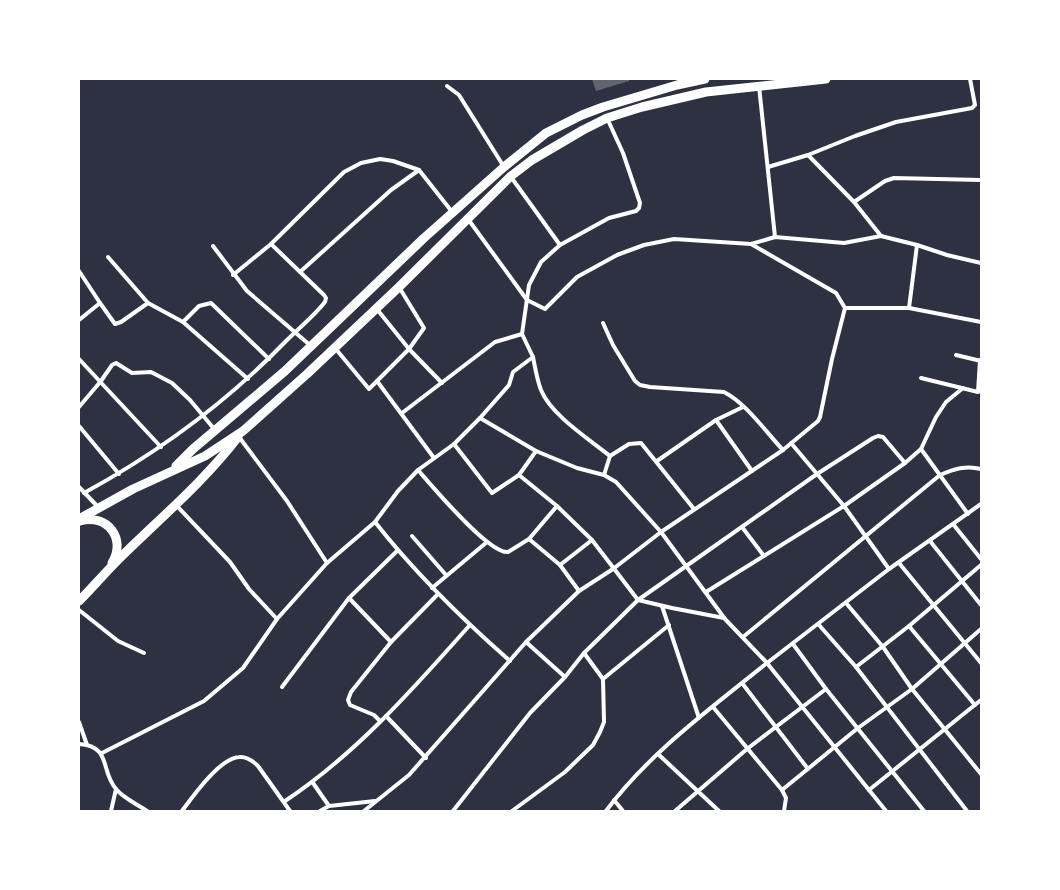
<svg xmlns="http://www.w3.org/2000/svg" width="1060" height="890" viewBox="0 0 1060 890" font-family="'Noto Sans',sans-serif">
  <rect width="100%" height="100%" fill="#2d3142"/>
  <polygon fill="#626471" points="592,79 629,79 629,81 596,91"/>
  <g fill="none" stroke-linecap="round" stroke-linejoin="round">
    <g stroke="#fff" stroke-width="4">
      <polyline points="447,86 459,95 504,167"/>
      <polyline points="759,86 775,237"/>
      <polyline points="808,155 854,202 881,236"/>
      <polyline points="768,167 808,155 855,136 896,122 972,108 975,105 970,79"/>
      <polyline points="511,177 560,245"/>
      <polyline points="854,202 885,181 894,178 981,180"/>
      <polyline points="468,219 527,300 545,309 577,277 617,255 644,245 674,239 751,244 775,237 844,243 881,236 917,245 947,255 981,263"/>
      <polyline points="213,246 247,291 311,346"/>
      <polyline points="108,257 148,303 183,322 248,379"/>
      <polyline points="79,271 100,303"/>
      <polyline points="300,272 391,190 419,170"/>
      <polyline points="233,275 271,244 344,172 361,163 380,159 393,161 419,170 453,213"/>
      <polyline points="376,308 409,349 442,383"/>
      <polyline points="845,308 909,308 981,322"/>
      <polyline points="909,308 917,245"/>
      <polyline points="79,320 100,303 115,324 121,322 148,303"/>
      <polyline points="183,322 199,306 211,303 269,359"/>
      <path d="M603,323L613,345L635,381L640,385L650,387L724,392C747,404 765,431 783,450"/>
      <polyline points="335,348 369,389 409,349 424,328 399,287"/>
      <polyline points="956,355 981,361"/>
      <path d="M533,357C535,367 537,380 541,390C551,415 589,439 610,456"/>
      <polyline points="79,359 161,447"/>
      <polyline points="921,378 978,392 980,360"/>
      <polyline points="377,381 434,458"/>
      <polyline points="79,407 101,381 112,365 116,363 132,373 151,372 172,383 190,400 215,430"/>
      <polyline points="402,413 495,342 522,334"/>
      <path d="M480,418L536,451L577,468L604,475L616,482L661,532L725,619L767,663C711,708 649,753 606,811"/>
      <polyline points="716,420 752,471"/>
      <polyline points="79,426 119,474"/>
      <polyline points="239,437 287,501 327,563"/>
      <polyline points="791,443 844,506 889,569"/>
      <polyline points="454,444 492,493 519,475 536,451"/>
      <polyline points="921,449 968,514"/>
      <polyline points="657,461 716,420 743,407"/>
      <path d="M418,470C432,486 489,554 508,552L529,539L557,506"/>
      <polyline points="519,475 557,506 592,540 638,600 672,608 724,618"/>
      <polyline points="604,475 610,456 629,444 641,443 694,509"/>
      <polyline points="79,487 99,508"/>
      <path d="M84,493C159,452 227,402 286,341C299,328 314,316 325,302L326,298L324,295L271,244"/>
      <polyline points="176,505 230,562 249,589 277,619"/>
      <path d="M375,522C415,573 461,618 510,661"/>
      <polyline points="953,524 981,559"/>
      <polyline points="742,527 764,556"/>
      <polyline points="412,536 446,575"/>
      <polyline points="529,539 560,565 579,591"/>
      <polyline points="930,541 981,605"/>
      <polyline points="899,563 981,663"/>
      <polyline points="560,565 592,540"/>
      <polyline points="432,588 487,542"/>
      <polyline points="706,592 844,506 905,463 921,449 936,417 946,402 963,388"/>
      <polyline points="349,598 391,642"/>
      <polyline points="846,603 883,647 912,689 981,774"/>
      <polyline points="662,606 699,718"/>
      <polyline points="79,610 118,641 144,653"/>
      <polyline points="819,625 856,667 967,811"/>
      <polyline points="909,626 975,705"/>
      <path d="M743,637L940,475C954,469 966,465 981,469"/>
      <polyline points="526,642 565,677"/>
      <polyline points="793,644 826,689 924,811"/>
      <polyline points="856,667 909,626 981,565"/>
      <polyline points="603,679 669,625"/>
      <polyline points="742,683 808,769"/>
      <polyline points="282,687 349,598 397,551"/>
      <polyline points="713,707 782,790 858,728 912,689 981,629"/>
      <polyline points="386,716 426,758"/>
      <polyline points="380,721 374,715 350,705 348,700 351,692 391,642 438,594"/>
      <polyline points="79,722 87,745"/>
      <path d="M79,744C112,746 100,771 116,789C123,798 137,804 147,811"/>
      <polyline points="102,753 204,701 243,668 277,619 327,563 375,522 398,491 418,470 454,444 480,418 509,385 513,372 533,357 522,334 529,285 541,262 560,245 609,218 636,211 639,208 640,203 623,153 607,118"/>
      <polyline points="658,754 719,811"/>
      <polyline points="313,783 329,806"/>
      <polyline points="782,790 786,798 784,811"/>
      <polyline points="869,790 767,663 889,569 981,504"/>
      <polyline points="614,800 623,811"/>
      <path d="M285,801C356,754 413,689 469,626"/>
      <polyline points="111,811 116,789"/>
      <path d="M182,811C193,796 220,758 239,757C247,756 253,761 258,766L290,811"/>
      <polyline points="320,811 329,806 375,801"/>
      <polyline points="364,811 409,775 526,642 579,591 613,569 661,532 783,450 818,421 820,417 832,359 845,308 836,293 751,244"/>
      <polyline points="453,811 530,713 565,677 584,653 638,600 817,474 873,438 878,436 883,437 905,463"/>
      <polyline points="512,811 565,772 593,745 600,732 604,722 603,679 584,653"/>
      <polyline points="675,811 747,749 826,689"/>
      <polyline points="886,811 869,790 981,700"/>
    </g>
    <g stroke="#fff" stroke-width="9">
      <polyline points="176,466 193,449 285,371 424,238 504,167 546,133 582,115 603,107 677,85 705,79"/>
      <polyline points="79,519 133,489 205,456 243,431 307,374 399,287 511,176 532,160 583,130 607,118 642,107 706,92 826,79"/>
      <path d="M80,521C107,513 127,539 112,563"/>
      <path d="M79,601C95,585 109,568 126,552C164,515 205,480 238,437"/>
    </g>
  </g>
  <rect width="1060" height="890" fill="none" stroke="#ffffff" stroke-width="160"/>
</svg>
